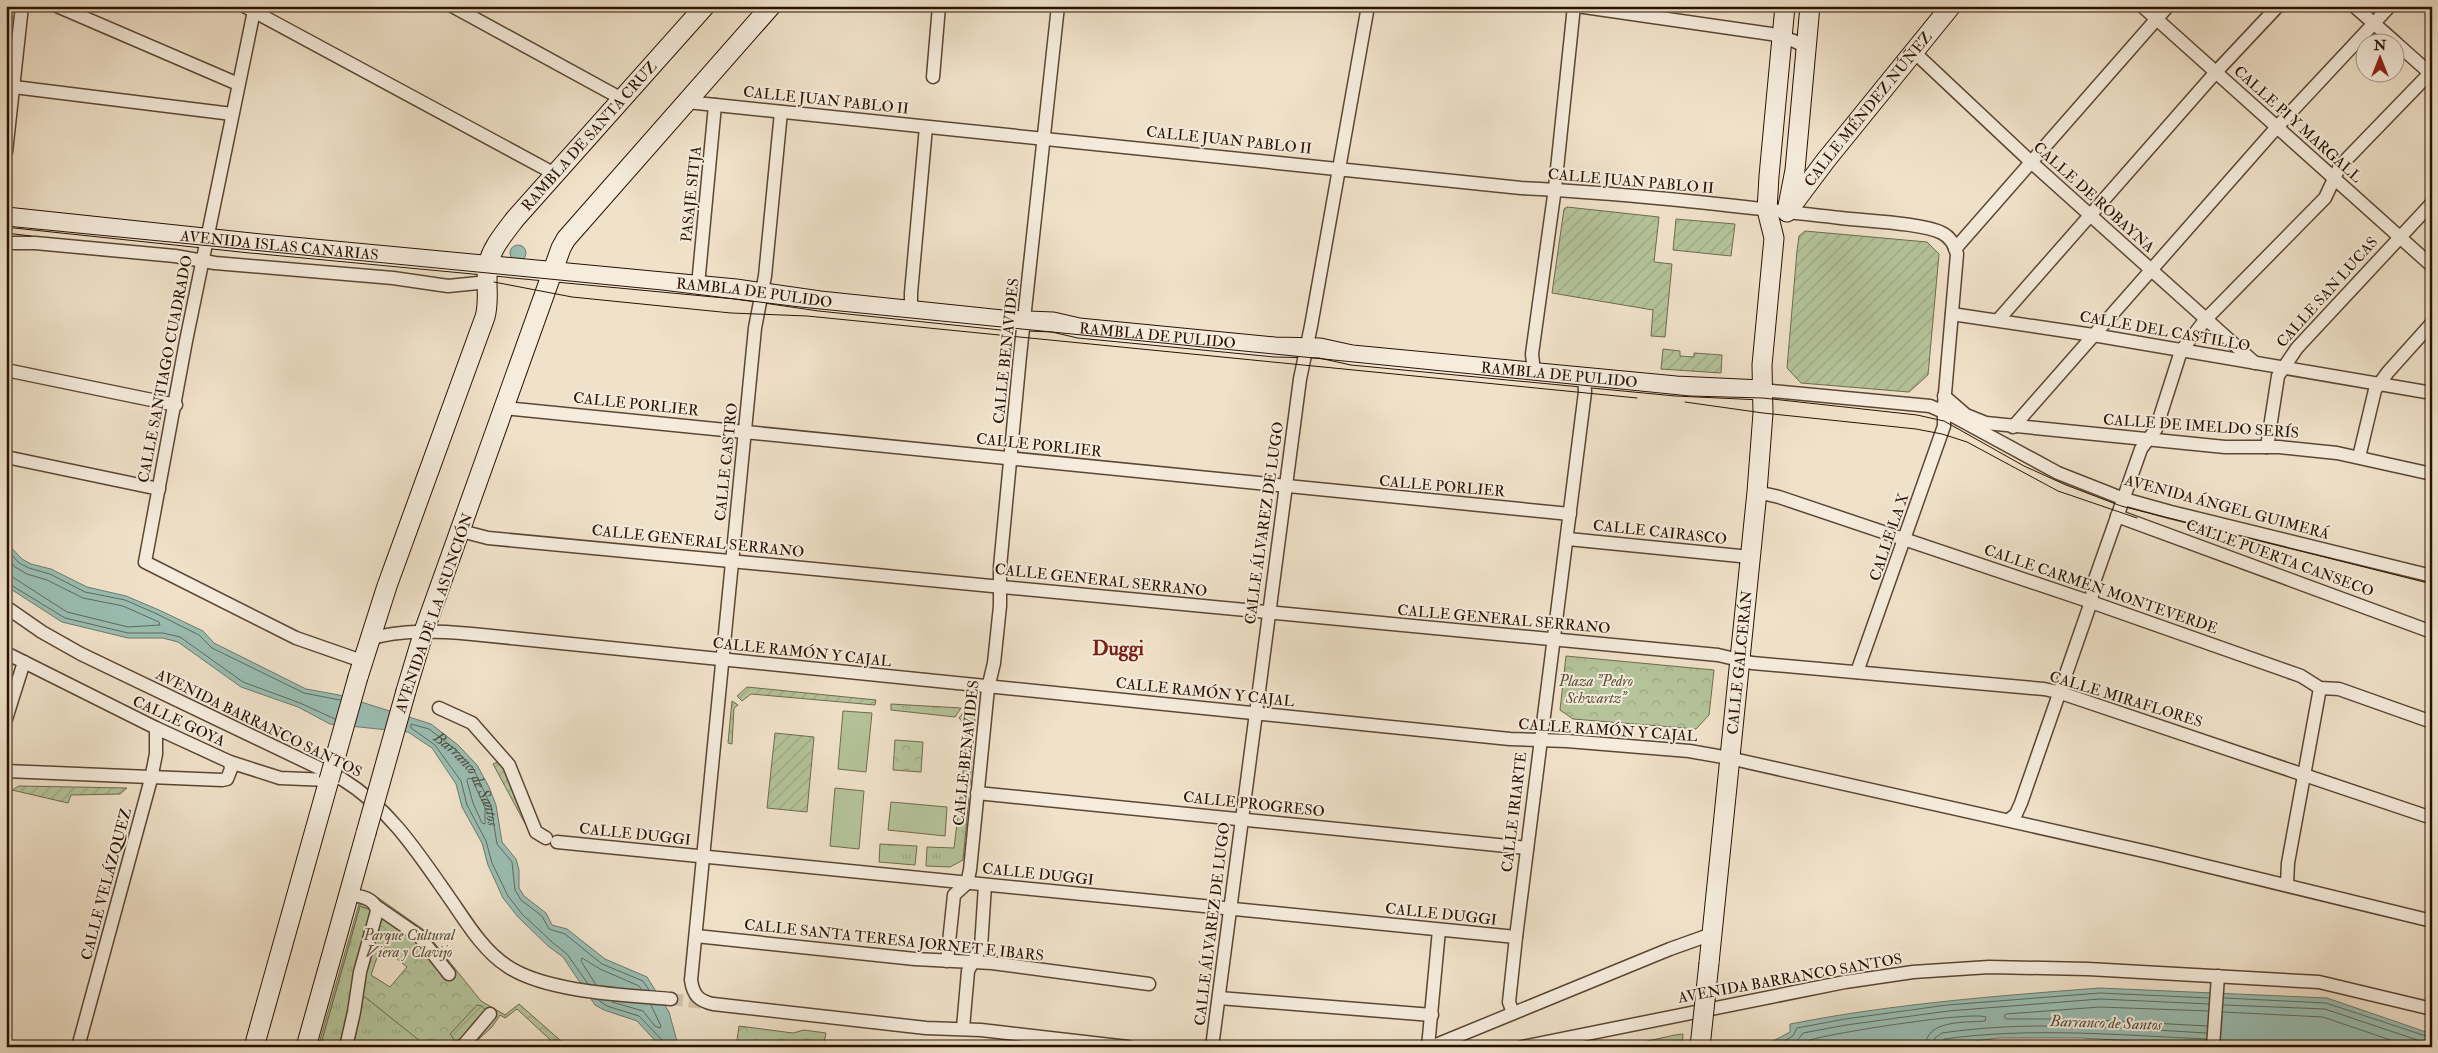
<svg xmlns="http://www.w3.org/2000/svg" width="2438" height="1053" viewBox="0 0 2438 1053" font-family="'IM FELL Double Pica',serif">
  <defs>
    <pattern id="grass-tufts" width="24" height="20" patternUnits="userSpaceOnUse" patternTransform="scale(1.25)"><rect width="24" height="20" fill="#b5c49b"/><path d="M3 7l-1-3M5 7V3M7 7l1-3M15 17l-1-3M17 17v-4M19 17l1-3" fill="none" stroke="#9ca784"/></pattern>
    <pattern id="forest-crowns" width="20" height="18" patternUnits="userSpaceOnUse" patternTransform="scale(1.25)"><rect width="20" height="18" fill="#b5c49b"/><path d="M2 6a3 3 0 1 1 6 0M12 15a3 3 0 1 1 6 0" fill="none" stroke="#9ca784"/></pattern>
    <pattern id="garden-furrows" width="10" height="10" patternUnits="userSpaceOnUse" patternTransform="scale(1.25)"><rect width="10" height="10" fill="#b5c49b"/><path d="M-1 1l2-2M0 10L10 0M9 11l2-2" fill="none" stroke="#9ca784"/></pattern>
  </defs>
  <rect width="100%" height="100%" fill="#f0e2ca"/>
  <filter id="stains"><feTurbulence type="fractalNoise" baseFrequency=".004" numOctaves="4"/><feColorMatrix values="0 0 0 0 .2 0 0 0 0 .09 0 0 0 0 .02 0 0 0 .5 -.17"/></filter>
  <radialGradient id="worn" r=".72"><stop offset=".6" stop-color="#630" stop-opacity="0"/><stop offset="1" stop-color="#630" stop-opacity=".3"/></radialGradient>
  <g fill="url(#grass-tufts)" stroke="#6f6b4e">
    <polygon points="891,704 961,708 955,717 891,710"/>
    <polygon points="966,709 975,719 970,785 962,784 967,727 959,718"/>
    <polygon points="960,797 969,798 963,860 950,867 926,866 927,847 954,848"/>
    <polygon points="880,844 917,846 915,865 879,862"/>
    <polygon points="360,906 371,910 347,1025 340,1047 320,1047"/>
    <polygon points="363,997 365,997 429,1047 351,1047 358,1006"/>
  </g>
  <g fill="url(#forest-crowns)" stroke="#6f6b4e" fill-rule="evenodd">
    <polygon points="1566,656 1714,670 1709,715 1696,729 1573,719 1560,710"/>
    <polygon points="895,740 923,742 921,772 893,770"/>
    <path d="M377,897L424,930L481,1001L505,1015L519,1004L568,1047H558L517,1009L505,1018L500,1015L492,1027L470,1047H429L425,1045L365,997L360,998L371,910L360,906L320,1047H318L359,904L366,905ZM381,946L407,967L390,987L371,975Z"/>
    <polygon points="739,1026 793,1033 804,1030 826,1033 823,1047 736,1047"/>
  </g>
  <g fill="url(#garden-furrows)" stroke="#6f6b4e">
    <polygon points="1567,207 1659,217 1654,262 1672,264 1665,337 1651,336 1653,310 1552,293 1564,209"/>
    <polygon points="1676,219 1735,224 1731,256 1673,250"/>
    <polygon points="1805,231 1927,242 1939,254 1928,375 1909,392 1801,383 1787,368 1797,251 1799,236"/>
    <polygon points="1663,349 1680,351 1680,356 1694,357 1694,353 1722,355 1721,373 1661,369"/>
    <polygon points="747,687 876,700 875,705 751,694 742,701 737,696"/>
    <polygon points="732,701 738,705 734,708 732,744 728,743"/>
    <polygon points="775,733 814,737 807,812 767,808"/>
    <polygon points="502,760 528,829 493,764"/>
    <polygon points="19,786 127,788 120,794 71,795 68,803 12,790"/>
    <polygon points="477,1005 482,1006 485,1010 463,1038 455,1041 450,1034"/>
  </g>
  <g fill="#b5c49b" stroke="#6f6b4e">
    <polygon points="843,711 872,713 866,772 838,769"/>
    <polygon points="835,788 864,791 859,849 830,846"/>
    <polygon points="891,802 947,807 945,836 888,830"/>
    <polygon points="1683,1034 1682,1047 1620,1047 1675,1035"/>
  </g>
  <g fill="#9abeb3" stroke="#6d796c">
    <circle cx="518" cy="253" r="8"/>
    <polygon points="6,542 22,559 31,564 51,569 87,587 126,596 159,610 203,631 214,643 306,689 339,695 431,724 458,745 477,765 489,787 496,805 502,842 516,859 519,870 519,888 524,896 546,913 552,925 567,929 605,959 647,977 669,1012 678,1045 682,1047 661,1047 637,1021 604,1010 595,1005 563,957 548,946 518,917 503,898 488,865 482,843 462,807 456,784 432,748 408,732 330,724 298,707 241,687 178,642 163,638 128,638 62,622 6,586"/>
    <path d="M2100,988L2327,998L2432,1034V1047H2243L2080,1038H1999L1925,1047H1762L1790,1032V1024C1892,1004 1995,996 2100,988Z"/>
  </g>
  <g fill="none" stroke-linecap="round" stroke-linejoin="round">
    <g stroke="#62685a" stroke-width="1">
      <polyline points="6,548 19,563 29,568 50,574 85,592 125,600 157,614 199,635 212,648 304,693 340,700"/>
      <polyline points="6,556 15,567 27,574 47,580 83,598 123,606 159,622 160,625 128,627 67,612 14,578 6,576"/>
      <polyline points="6,582 65,618 128,633 163,633 180,637 243,682 300,703 335,719"/>
      <polygon points="469,778 472,779 485,808 485,824 482,823 473,803 467,781"/>
      <path id="s1" d="M588,984L567,954L552,942L522,914L508,896L492,863L486,841L467,805L461,781L435,745L411,728V724L429,729L455,749L473,768L491,806L497,844L512,862L515,890L521,900L542,916L549,929L565,934L602,964L643,981L649,990"/>
      <polyline points="596,985 581,961 582,958 600,969 639,986 641,989"/>
      <polyline points="2224,998 2326,1003 2432,1038"/>
      <polyline points="598,1000 607,1006 639,1016 663,1041 664,1047"/>
      <polyline points="612,1002 643,1011 655,1026 660,1028 661,1026 651,1005"/>
      <polyline points="2224,1005 2325,1009 2432,1045"/>
      <polyline points="2223,1012 2323,1017 2411,1047"/>
      <polyline points="2207,1026 2080,1019 2006,1019 2004,1016 2006,1014 2100,1007 2208,1011"/>
      <polyline points="1773,1047 1793,1036 1797,1028 1845,1019 1947,1005 2100,993 2209,998"/>
      <polyline points="1786,1047 1797,1041 1803,1033 1846,1025 1948,1011 2100,999 2209,1004"/>
      <path d="M1802,1047C1805,1044 1806,1041 1810,1040C1832,1033 1971,1011 1986,1017L1985,1021C1965,1023 1926,1019 1925,1047"/>
      <path d="M1933,1047L1935,1038L1942,1033C2029,1020 2119,1028 2206,1033"/>
      <path d="M1939,1047L1944,1039C2031,1027 2118,1035 2206,1039"/>
    </g>
    <polyline stroke="#d2c3ac" stroke-width="12" stroke-dasharray="12 6" stroke-linecap="butt" points="671,999 710,1004"/>
    <defs>
      <g id="street">
        <polyline points="57,6 238,84"/>
        <polyline points="244,6 555,174"/>
        <polyline points="255,6 186,341 145,562 296,638 362,661"/>
        <polyline points="452,6 622,99"/>
        <polyline points="1577,6 1771,34 1794,41 1806,47"/>
        <polyline points="2142,6 2432,266"/>
        <polyline points="2354,6 2395,42"/>
        <polyline points="2396,43 2432,75"/>
        <polyline points="1914,52 2031,162 2255,363"/>
        <polyline points="933,77 939,6"/>
        <polyline points="6,83 14,87 232,114"/>
        <path d="M687,102L1521,188C1628,193 1735,206 1841,218C1865,221 1923,223 1942,233C1950,237 1955,246 1957,254L1944,405V426L1857,672"/>
        <path d="M781,112L765,276L755,328L691,980C693,995 699,1001 713,1004L926,1028L981,1030L1128,1047"/>
        <polyline points="6,152 22,6"/>
        <polyline points="6,243 35,243 175,256 215,263 393,278 448,286 488,282"/>
        <polyline points="1955,249 2168,6"/>
        <polyline points="698,285 715,105"/>
        <polyline points="914,310 911,302 911,293 926,127"/>
        <polyline points="1952,314 2093,335 2432,393"/>
        <polyline points="1999,319 2216,72 2278,6"/>
        <polyline points="6,370 176,405"/>
        <polyline points="1534,372 1532,354 1555,188 1574,6"/>
        <polyline points="1762,390 1930,406 1953,416 2058,473 2124,499 2171,512 2432,576"/>
        <polyline points="1944,396 1966,415 1986,423 2225,447 2279,447 2337,453 2432,474"/>
        <polyline points="504,408 1570,514"/>
        <polyline points="2013,427 2277,127 2390,6"/>
        <polyline points="2267,447 2278,376 2297,348 2432,203"/>
        <polyline points="6,457 159,489"/>
        <polyline points="2359,457 2375,390 2388,372 2432,323"/>
        <polyline points="1757,492 1779,497 2091,602 2301,676 2320,688 2339,689 2432,722"/>
        <polyline points="2117,516 2432,632"/>
        <polyline points="461,531 488,538 1718,655 1752,663 2044,689 2058,692 2432,818"/>
        <polyline points="1568,539 1750,557"/>
        <path d="M6,607L42,632L81,654L342,779C391,809 420,856 453,903C468,925 484,951 507,966C545,992 624,995 671,999"/>
        <path d="M369,639C403,629 437,631 472,634L1510,739L1567,741L1689,751L1729,758L2157,854L2432,921"/>
        <polyline points="6,653 156,728 230,762 280,778 329,780"/>
        <polyline points="439,708 472,723 509,765 536,832 546,838"/>
        <polyline points="6,719 24,662"/>
        <polyline points="6,771 222,780 227,779 231,769 230,762"/>
        <polyline points="977,793 1527,848"/>
        <polyline points="2009,820 2016,814 2021,803 2091,602 2094,582 2141,449 2156,429 2181,351 2206,319 2325,198 2340,166 2432,71"/>
        <polyline points="557,842 1516,937"/>
        <polyline points="2287,884 2288,863 2320,688"/>
        <polyline points="377,907 419,936 449,974"/>
        <polyline points="696,936 915,959 992,963 1149,984"/>
        <polyline points="947,961 954,895 967,883 970,870 988,688 994,663 1000,606 1000,567 1020,356 1058,6"/>
        <polyline points="1219,998 1432,1015"/>
        <polyline points="1513,1013 1509,1002 1516,937 1585,392 1584,376"/>
        <polyline points="963,1028 968,971 981,947 985,885"/>
        <polyline points="78,1047 151,779 156,754 156,728"/>
        <polyline points="316,1047 317,1047"/>
        <path d="M346,1047L354,1012L360,972L377,911C375,898 360,896 349,894"/>
        <polyline points="462,1047 490,1014"/>
        <polyline points="1212,1047 1300,379 1311,326 1368,6"/>
        <polyline points="1428,1047 1439,930"/>
        <polyline points="1431,1047 1670,949 1712,934"/>
        <polyline points="1522,1047 1845,982 1913,972 1989,967 2088,969 2319,982 2432,1009"/>
        <polyline points="2213,1047 2218,976"/>
      </g>
      <g id="secondary">
        <polyline points="1788,206 1795,170 1810,6"/>
        <path id="s2" d="M1787,212L1826,160L1951,6"/>
        <path id="s3" d="M6,217L251,243L736,289L820,301L1002,320L1053,322L1079,328L1275,347L1320,348L1352,355L1676,386L1762,390"/>
        <path id="s4" d="M358,677L387,586L485,317C490,300 485,283 488,266C490,250 505,232 515,219L705,6"/>
        <polyline points="406,691 424,631 561,248 566,239 771,6"/>
        <path id="s5" d="M1709,963L1757,492L1763,413L1762,365L1774,238L1767,210L1769,176L1785,6"/>
        <polyline points="254,1047 329,780"/>
        <polyline points="306,1047 366,833"/>
      </g>
    </defs>
    <use href="#street" stroke="#5b4633" stroke-width="15"/>
    <use href="#secondary" stroke="#291201" stroke-width="21"/>
    <use href="#street" stroke="#f5ecdd" stroke-width="12"/>
    <use href="#secondary" stroke="#f5ecdd" stroke-width="19"/>
    <g stroke="#291201" stroke-width="1">
      <polyline points="6,226 662,290 800,307 1304,357 1690,396 1763,398 1917,415 1944,421 2024,466 2066,485 2121,506 2432,584"/>
      <polyline points="6,233 31,236"/>
      <polyline points="494,282 572,297 731,313 807,316 1637,398"/>
      <polyline points="1685,402 1763,413 1916,429 1942,434 1967,442 2058,491 2137,518"/>
    </g>
    <defs>
      <g id="secondary-bridge">
        <polyline points="329,780 358,677"/>
        <polyline points="366,833 406,691"/>
        <polyline points="1700,1047 1709,963"/>
      </g>
    </defs>
    <use href="#secondary-bridge" stroke="#291201" stroke-width="21" stroke-linecap="butt"/>
    <use href="#secondary-bridge" stroke="#f5ecdd" stroke-width="19"/>
  </g>
  <g text-anchor="middle" stroke-width="4" stroke-linejoin="round" paint-order="stroke">
    <g font-size="15" fill="#291201" stroke="#f5ecdd">
      <text transform="translate(826 100) rotate(6)" y="5">CALLE JUAN PABLO II</text>
      <text dy="5" stroke="none"><textPath href="#s2" startOffset="131">CALLE MÉNDEZ NÚÑEZ</textPath></text>
      <text transform="translate(2298 124) rotate(42)" y="5">CALLE PI Y MARGALL</text>
      <text dy="5" stroke="none"><textPath href="#s4" startOffset="599">RAMBLA DE SANTA CRUZ</textPath></text>
      <text transform="translate(1229 140) rotate(6)" y="5">CALLE JUAN PABLO II</text>
      <text transform="translate(1631 181) rotate(5)" y="5">CALLE JUAN PABLO II</text>
      <text transform="translate(691 194) rotate(-84)" y="5">PASAJE SITJA</text>
      <text transform="translate(2094 197) rotate(42)" y="5">CALLE DE ROBAYNA</text>
      <text dy="5" stroke="none"><textPath href="#s3" startOffset="275">AVENIDA ISLAS CANARIAS</textPath></text>
      <text transform="translate(2327 292) rotate(-48)" y="5">CALLE SAN LUCAS</text>
      <text dy="5" stroke="none"><textPath href="#s3" startOffset="752">RAMBLA DE PULIDO</textPath></text>
      <text transform="translate(2165 331) rotate(10)" y="5">CALLE DEL CASTILLO</text>
      <text dy="5" stroke="none"><textPath href="#s3" startOffset="1158">RAMBLA DE PULIDO</textPath></text>
      <text transform="translate(1006 351) rotate(-84)" y="5">CALLE BENAVIDES</text>
      <text transform="translate(165 369) rotate(-79)" y="5">CALLE SANTIAGO CUADRADO</text>
      <text dy="5" stroke="none"><textPath href="#s3" startOffset="1562">RAMBLA DE PULIDO</textPath></text>
      <text transform="translate(636 404) rotate(6)" y="5">CALLE PORLIER</text>
      <text transform="translate(2201 426) rotate(4)" y="5">CALLE DE IMELDO SERÍS</text>
      <text transform="translate(1039 445) rotate(6)" y="5">CALLE PORLIER</text>
      <text transform="translate(726 462) rotate(-84)" y="5">CALLE CASTRO</text>
      <text transform="translate(1442 486) rotate(5)" y="5">CALLE PORLIER</text>
      <text transform="translate(2227 507) rotate(15)" y="5">AVENIDA ÁNGEL GUIMERÁ</text>
      <text transform="translate(1264 523) rotate(-82)" y="5">CALLE ÁLVAREZ DE LUGO</text>
      <text transform="translate(1660 532) rotate(6)" y="5">CALLE CAIRASCO</text>
      <text transform="translate(1889 537) rotate(-71)" y="5">CALLE LA X</text>
      <text transform="translate(698 541) rotate(6)" y="5">CALLE GENERAL SERRANO</text>
      <text transform="translate(2280 558) rotate(20)" y="5">CALLE PUERTA CANSECO</text>
      <text transform="translate(1101 580) rotate(6)" y="5">CALLE GENERAL SERRANO</text>
      <text transform="translate(2101 589) rotate(19)" y="5">CALLE CARMEN MONTEVERDE</text>
      <text transform="translate(434 613) rotate(-71)" y="5">AVENIDA DE LA ASUNCIÓN</text>
      <text transform="translate(1504 619) rotate(5)" y="5">CALLE GENERAL SERRANO</text>
      <text transform="translate(802 652) rotate(6)" y="5">CALLE RAMÓN Y CAJAL</text>
      <text dy="5" stroke="none"><textPath href="#s5" startOffset="302">CALLE GALCERÁN</textPath></text>
      <text transform="translate(1205 692) rotate(6)" y="5">CALLE RAMÓN Y CAJAL</text>
      <text transform="translate(2126 699) rotate(17)" y="5">CALLE MIRAFLORES</text>
      <text transform="translate(179 721) rotate(25)" y="5">CALLE GOYA</text>
      <text transform="translate(259 723) rotate(26)" y="5">AVENIDA BARRANCO SANTOS</text>
      <text transform="translate(1608 730) rotate(4)" y="5">CALLE RAMÓN Y CAJAL</text>
      <text transform="translate(966 753) rotate(-84)" y="5">CALLE BENAVIDES</text>
      <text transform="translate(1254 804) rotate(6)" y="5">CALLE PROGRESO</text>
      <text transform="translate(1514 812) rotate(-83)" y="5">CALLE IRIARTE</text>
      <text transform="translate(635 834) rotate(6)" y="5">CALLE DUGGI</text>
      <text transform="translate(1038 874) rotate(6)" y="5">CALLE DUGGI</text>
      <text transform="translate(106 884) rotate(-75)" y="5">CALLE VELÁZQUEZ</text>
      <text transform="translate(1441 914) rotate(6)" y="5">CALLE DUGGI</text>
      <text transform="translate(1212 924) rotate(-83)" y="5">CALLE ÁLVAREZ DE LUGO</text>
      <text transform="translate(894 940) rotate(6)" y="5">CALLE SANTA TERESA JORNET E IBARS</text>
      <text transform="translate(1790 978) rotate(-10)" y="5">AVENIDA BARRANCO SANTOS</text>
    </g>
    <g font-size="15" font-style="italic" fill="#5a5037" stroke="#f5ecdd">
      <text x="1596" y="686">Plaza "Pedro<tspan x="1596" dy="17">Schwartz"</tspan></text>
      <text x="409" y="940">Parque Cultural<tspan x="409" dy="17">Viera y Clavijo</tspan></text>
    </g>
    <g font-size="16" font-style="italic" fill="#514e3f" stroke="#f5ecdd">
      <text dy="6" stroke="none"><textPath href="#s1" startOffset="406">Barranco de Santos</textPath></text>
      <text transform="translate(2106 1022) rotate(2)" y="6">Barranco de Santos</text>
    </g>
    <g font-size="20" font-weight="bold" fill="#7a1f14" stroke="#f5ecdd">
      <text x="1118" y="655">Duggi</text>
    </g>
  </g>
  <rect width="2438" height="1053" fill="none" stroke="#f0e2ca" stroke-width="25"/>
  <rect x="8" y="8" width="2423" height="1038" fill="none" stroke="#291201" stroke-width="2.5"/>
  <rect x="12" y="12" width="2413" height="1028" fill="none" stroke="#291201"/>
  <g transform="translate(2380 58)"><circle r="24" fill="#f5ecdd" stroke="#a39585"/>
  <path d="M0-4L9 19L0 12L-9 19Z" fill="#8f2418"/>
  <text y="-8" font-size="14" font-weight="bold" text-anchor="middle" fill="#291201">N</text>
  </g>
  <rect width="100%" height="100%" filter="url(#stains)"/>
  <rect width="100%" height="100%" fill="url(#worn)"/>
</svg>
